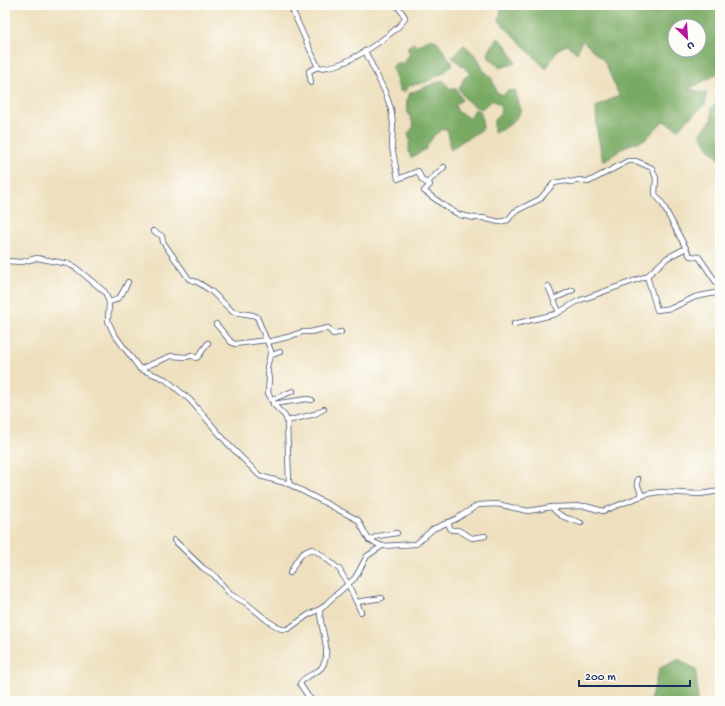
<svg xmlns="http://www.w3.org/2000/svg" width="725" height="706" viewBox="0 0 725 706" font-family="'Gochi Hand',sans-serif">
  <rect width="100%" height="100%" fill="#fdfcf7"/>
  <filter id="ink" filterUnits="userSpaceOnUse"><feTurbulence type="fractalNoise" baseFrequency=".025" numOctaves="2"/><feDisplacementMap in="SourceGraphic" scale="8" xChannelSelector="R" yChannelSelector="G"/><feConvolveMatrix kernelMatrix="1 2 1 2 8 2 1 2 1" color-interpolation-filters="sRGB"/></filter>
  <filter id="wash" filterUnits="userSpaceOnUse"><feTurbulence type="fractalNoise" baseFrequency=".012" numOctaves="4" result="noise"/><feDisplacementMap in="SourceGraphic" scale="16" xChannelSelector="R" yChannelSelector="G"/><feGaussianBlur stdDeviation="0.9" result="paint"/><feColorMatrix in="noise" values="0 0 0 0 0 0 0 0 0 0 0 0 0 0 0 0 0 1.4 0 .05"/><feComposite in="paint" operator="in"/></filter>
  <g filter="url(#wash)">
    <rect width="100%" height="100%" fill="#eee0be"/>
    <g fill="#79aa64" stroke="#4a6c61" fill-rule="evenodd">
      <path d="M515,5H720V73L688,89L706,93V103L678,129L663,121L646,139L626,146L603,162L597,132L596,107L619,95L604,61L582,40L577,53L567,45L558,49L546,69L499,21L501,10ZM675,26H699V50H675Z"/>
      <polygon points="498,38 507,46 516,63 500,68 489,58 488,51"/>
      <path d="M431,39L437,41L453,64L445,72L426,82L409,86L404,92L400,91C396,83 396,76 392,68L396,63H404L405,58L410,55L407,47L414,43L415,48L420,44Z"/>
      <path d="M464,45C472,52 481,59 483,70C492,76 494,82 496,92L504,95L507,91L515,90L521,110C515,123 506,128 494,133V120C501,116 501,113 500,105L492,100L481,109C470,105 464,99 459,89L464,78L471,74L452,57Z"/>
      <path d="M443,80L449,88L456,89L462,100L455,105L458,112L470,118L475,109L481,112L483,129L461,142L451,150C448,143 450,136 447,129H444L434,135C432,140 427,144 426,149L411,158C406,146 412,144 408,134L414,126C408,111 403,108 410,93Z"/>
      <polygon points="720,101 720,160 709,148 700,134 712,119 711,108"/>
      <polygon points="679,659 696,670 698,701 647,701 650,700 660,668"/>
    </g>
  </g>
  <g filter="url(#ink)">
    <g fill="none" stroke-linecap="round" stroke-linejoin="round">
      <defs>
        <g id="minor">
          <path d="M290,5L317,65L320,68C331,67 345,63 355,57C365,52 404,27 405,17L397,5"/>
          <polyline points="365,51 385,92 391,109 393,124 392,147 398,179 418,171 422,180 430,185 424,191 449,209 460,215 475,218 483,218 499,222 508,220 514,212 540,199 554,183 566,181 571,182 580,180 588,182 628,161 636,161 652,168 656,178 655,194 662,203 690,256 699,257 720,288"/>
          <polyline points="311,83 309,71 318,67"/>
          <polyline points="427,183 444,167"/>
          <polyline points="153,231 162,236 163,242 189,279 199,283 211,291 233,312 253,315 257,317 271,351 267,367 269,379 268,393 275,406 285,416 287,421 289,484"/>
          <polyline points="686,248 667,258 647,276 657,310 672,308 695,297 720,292"/>
          <polyline points="5,261 22,262 37,258 68,264 76,268 105,292 109,302 108,321 114,334 140,369 165,379 190,400 229,445 260,476 289,484 358,520 369,540 382,546 416,544 433,529 456,519 478,505 497,504 528,511 552,507 585,506 603,511 647,494 659,492 700,494 720,491"/>
          <polyline points="548,286 559,312"/>
          <polyline points="554,299 573,290"/>
          <path d="M109,302C121,300 123,291 128,282"/>
          <polyline points="216,324 231,342 235,344 267,340"/>
          <polyline points="514,324 556,314 578,301 647,276"/>
          <polyline points="268,342 288,337 302,332 310,332 328,328 333,334 341,332"/>
          <polyline points="270,357 272,355 280,352"/>
          <polyline points="140,369 171,356 187,357 191,355 196,358 198,357 208,343"/>
          <polyline points="271,400 293,391"/>
          <polyline points="273,404 307,399 312,400"/>
          <polyline points="287,421 315,414 324,409"/>
          <polyline points="638,479 637,483 642,496"/>
          <path d="M552,507C559,518 569,518 581,523"/>
          <polyline points="448,522 450,528 452,530 458,530 472,538 485,536"/>
          <polyline points="174,540 203,568 214,575 230,594 246,603 268,621 281,629 288,629 308,615 322,608"/>
          <polyline points="369,540 378,536 397,533"/>
          <path d="M290,573C295,563 300,552 312,549L319,553L339,569L348,584L361,612"/>
          <polyline points="357,602 382,598"/>
          <path d="M313,701L308,696L300,684C304,675 316,675 322,667C333,651 319,627 320,610L330,600L355,578L367,556L382,546"/>
        </g>
      </defs>
      <use href="#minor" stroke="#3b4a6c" stroke-width="6"/>
      <use href="#minor" stroke="#fff" stroke-width="4.5"/>
    </g>
  </g>
  <rect width="725" height="706" fill="none" stroke="#fdfcf7" stroke-width="20"/>
  <g transform="translate(687 38) rotate(155)"><circle r="19" fill="#fdfcf7" stroke="#a3aaba"/>
  <path d="M0-3L7 15L0 10L-7 15Z" fill="#b5179e"/>
  <text y="-6" font-size="11" font-weight="bold" text-anchor="middle" fill="#1b2f5e">U</text>
  </g>
  <path d="M579 680v6h111v-6" fill="none" stroke="#1b2f5e" stroke-width="2"/>
  <text x="585" y="680" font-size="12" fill="#1b2f5e" stroke="#fdfcf7" stroke-width="3" paint-order="stroke">200 m</text>
</svg>
